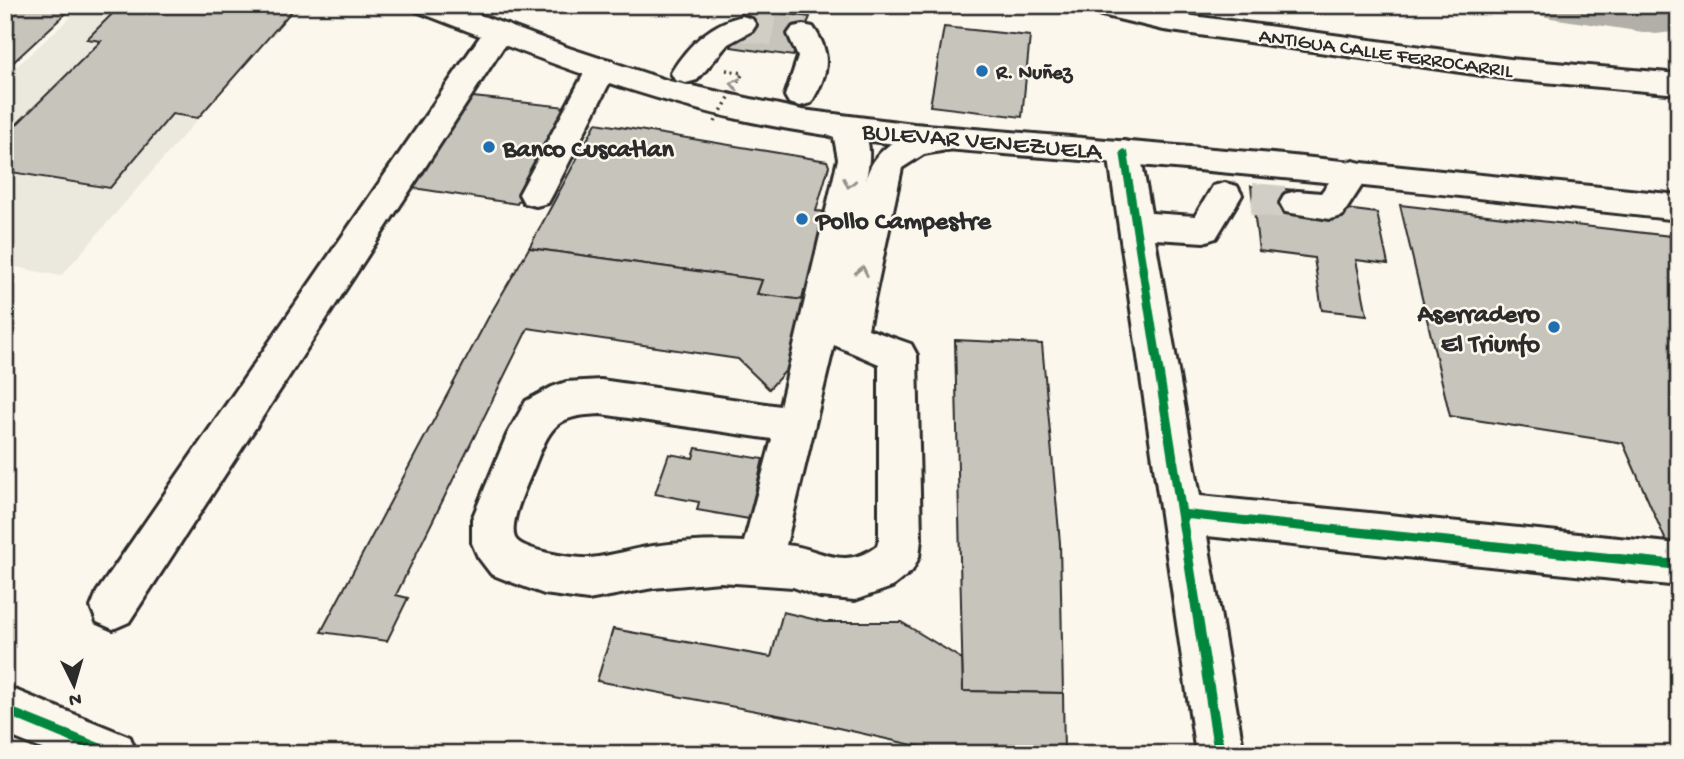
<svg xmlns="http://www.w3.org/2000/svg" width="1684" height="759" viewBox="0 0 1684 759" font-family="'Gochi Hand',sans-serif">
  <rect width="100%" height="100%" fill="#fbf7ec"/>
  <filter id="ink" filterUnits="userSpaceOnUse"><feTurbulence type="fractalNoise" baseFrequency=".0143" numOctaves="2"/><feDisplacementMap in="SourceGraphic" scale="14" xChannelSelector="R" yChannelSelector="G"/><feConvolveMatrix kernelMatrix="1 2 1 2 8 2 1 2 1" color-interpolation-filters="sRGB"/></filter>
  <g filter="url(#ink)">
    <polygon fill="#ebe8de" points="84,5 297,5 61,276 5,265 5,77"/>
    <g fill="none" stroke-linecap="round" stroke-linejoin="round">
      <polygon fill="#b1afa7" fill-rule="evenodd" points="1531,5 1639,5 1656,8 1679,5 1679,31 1656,34 1551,18 1536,14"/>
    </g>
    <g fill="#c7c4bc" stroke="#2b2b2b" stroke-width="2">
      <polygon points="5,5 75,5 5,70"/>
      <polygon points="121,5 297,5 198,118 172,114 110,188 5,171 5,136 101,41 87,39"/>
      <polygon points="540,5 585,5 579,12 536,11"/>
      <polygon points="751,9 810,17 793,56 731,47"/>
      <polygon points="944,27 1030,36 1022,117 930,106"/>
      <polygon points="463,96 567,107 517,204 407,187"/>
      <polygon points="596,123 827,161 829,166 816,211 829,212 819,236 830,238 815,291 804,290 802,300 757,294 762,280 529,248"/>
      <polygon points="1251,186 1295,190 1298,208 1345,215 1345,209 1377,213 1388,264 1356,260 1367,315 1322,310 1314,258 1259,251"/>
      <polygon points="1400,205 1679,237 1679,549 1669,548 1623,443 1450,416"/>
      <polygon points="529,248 762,280 757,294 804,300 790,366 769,389 738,359 528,328 396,595 408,598 387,641 321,632 488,318"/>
      <polygon points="955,340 1042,344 1060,543 1063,693 963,691"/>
      <polygon points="696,448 763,459 749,519 697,510 699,502 655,494 669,454 693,458"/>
      <polygon points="783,612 825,622 901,622 962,659 963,691 1063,693 1064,754 952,754 799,719 597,681 613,629 771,657"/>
    </g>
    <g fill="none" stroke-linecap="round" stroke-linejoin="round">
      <g stroke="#d1cec5" stroke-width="32" stroke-dasharray="32 17" stroke-linecap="butt">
        <polyline points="742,25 803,34"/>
        <polyline points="1252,199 1297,203"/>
      </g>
      <defs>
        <g id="minor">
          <polygon points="1081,5 1135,5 1164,12 1510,59 1679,74 1679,94 1510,79 1164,30 1085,11"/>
          <path d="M742,16L752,19L756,25L752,31L728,44L697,80L686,83L675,80L671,73C688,45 710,24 742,16Z"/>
          <polygon points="498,23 508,25 513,32 129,622 113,629 97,622 91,607 97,592 488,25"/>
          <path d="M803,25L813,27C833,55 828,75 811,103L800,106L789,103L785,96L798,57L788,34L793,27Z"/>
          <polygon points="602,58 613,61 617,68 553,194 548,203 536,206 524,203 519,194 587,68 591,61"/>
          <path d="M835,114C871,125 873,145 866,179C876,139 926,120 964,131L969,139L964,147L924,154L902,168L868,329L911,344L917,355L921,539L919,557L912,571L892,587L855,600L820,597L793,587L720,582L653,588L588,600L544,594L506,580L491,574L478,557L472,543V519L507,435L526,401L552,387L566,382L601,380L780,406L838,159L834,138L824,133L819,125L824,117ZM834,345L879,364V539L877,546C842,572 822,548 786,545ZM601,414L772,439L744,542C714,540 683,542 653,546C632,549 612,556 590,558C576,559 521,551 515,538C508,521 530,479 536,462C552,423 558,416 601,414Z"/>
          <polygon points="1124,141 1135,144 1140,152 1151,213 1195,216 1213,186 1225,183 1237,186 1242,195 1216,238 1204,242 1155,239 1200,496 1679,544 1679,586 1207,536 1244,754 1196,754 1108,152 1113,144"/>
          <polygon points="1354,161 1366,165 1370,173 1342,216 1330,219 1285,212 1280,203 1285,194 1297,191 1321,193 1342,165"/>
          <polygon points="5,686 130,737 137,754 54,754 5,734"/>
        </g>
        <path id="highway" d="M412,5H453L569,48L669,81L802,110L914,124L1273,154L1679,195V220C1499,200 1319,180 1139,165C1008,153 876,148 747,121C633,97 525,53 416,11Z"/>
      </defs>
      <use href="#minor" stroke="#2b2b2b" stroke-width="6"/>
      <use href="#highway" stroke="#2b2b2b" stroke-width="6"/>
      <polyline stroke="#2b2b2b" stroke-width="3.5" stroke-dasharray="2 4.5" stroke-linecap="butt" points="726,70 743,73"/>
      <use href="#minor" fill="#fbf7ec" fill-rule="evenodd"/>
      <use href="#highway" fill="#fbf7ec" fill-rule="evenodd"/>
      <polyline stroke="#2b2b2b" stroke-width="3.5" stroke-dasharray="2 4.5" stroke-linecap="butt" points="715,122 743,73"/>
      <defs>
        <g id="cycleway">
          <polygon points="1124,149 1128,152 1186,510 1679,560 1679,570 1187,519 1225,754 1214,754 1120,152"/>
          <polygon points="5,705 117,750 118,754 99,754 5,715"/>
        </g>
      </defs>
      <use href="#cycleway" stroke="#fbf7ec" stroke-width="4"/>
      <use href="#cycleway" fill="#00873e" fill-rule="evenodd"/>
    </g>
    <defs><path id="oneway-chevron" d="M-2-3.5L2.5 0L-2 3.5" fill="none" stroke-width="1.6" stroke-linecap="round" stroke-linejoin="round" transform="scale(1.75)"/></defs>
    <g stroke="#93918c">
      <use href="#oneway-chevron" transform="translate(735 84) rotate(-169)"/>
      <use href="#oneway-chevron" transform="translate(849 183) rotate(102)"/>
      <use href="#oneway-chevron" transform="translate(862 271) rotate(-78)"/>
    </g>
  </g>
  <g fill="#1f6fb2" stroke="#fbf7ec" stroke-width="2.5">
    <circle cx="982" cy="71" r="7"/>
    <circle cx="489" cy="147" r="7"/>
    <circle cx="802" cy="219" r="7"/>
    <circle cx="1554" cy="327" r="7"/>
  </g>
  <g text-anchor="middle" stroke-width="5" stroke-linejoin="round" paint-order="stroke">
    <g font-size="21" fill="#2b2b2b" stroke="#fbf7ec">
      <text transform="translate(1386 52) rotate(8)" y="7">ANTIGUA CALLE FERROCARRIL</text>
    </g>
    <g font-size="21" font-weight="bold" fill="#2b2b2b" stroke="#fbf7ec" text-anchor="start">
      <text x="996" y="78">R. Nuñez</text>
    </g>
    <g font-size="26" fill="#2b2b2b" stroke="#fbf7ec">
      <text transform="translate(982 139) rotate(5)" y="9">BULEVAR VENEZUELA</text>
    </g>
    <g font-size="26" font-weight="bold" fill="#2b2b2b" stroke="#fbf7ec" text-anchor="start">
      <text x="503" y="156">Banco Cuscatlan</text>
      <text x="816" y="228">Pollo Campestre</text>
      <text x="1540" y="321" text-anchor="end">Aserradero<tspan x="1540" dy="30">El Triunfo</tspan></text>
    </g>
  </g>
  <rect width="1684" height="759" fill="none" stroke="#fbf7ec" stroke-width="28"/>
  <rect x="14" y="14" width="1656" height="731" fill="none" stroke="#2b2b2b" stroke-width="2.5" filter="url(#ink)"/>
  <g transform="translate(74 685) rotate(175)" stroke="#fbf7ec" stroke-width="5" paint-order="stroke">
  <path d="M0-5L12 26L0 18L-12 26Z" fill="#2b2b2b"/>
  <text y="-10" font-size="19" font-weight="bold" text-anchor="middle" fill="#2b2b2b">N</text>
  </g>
</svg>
